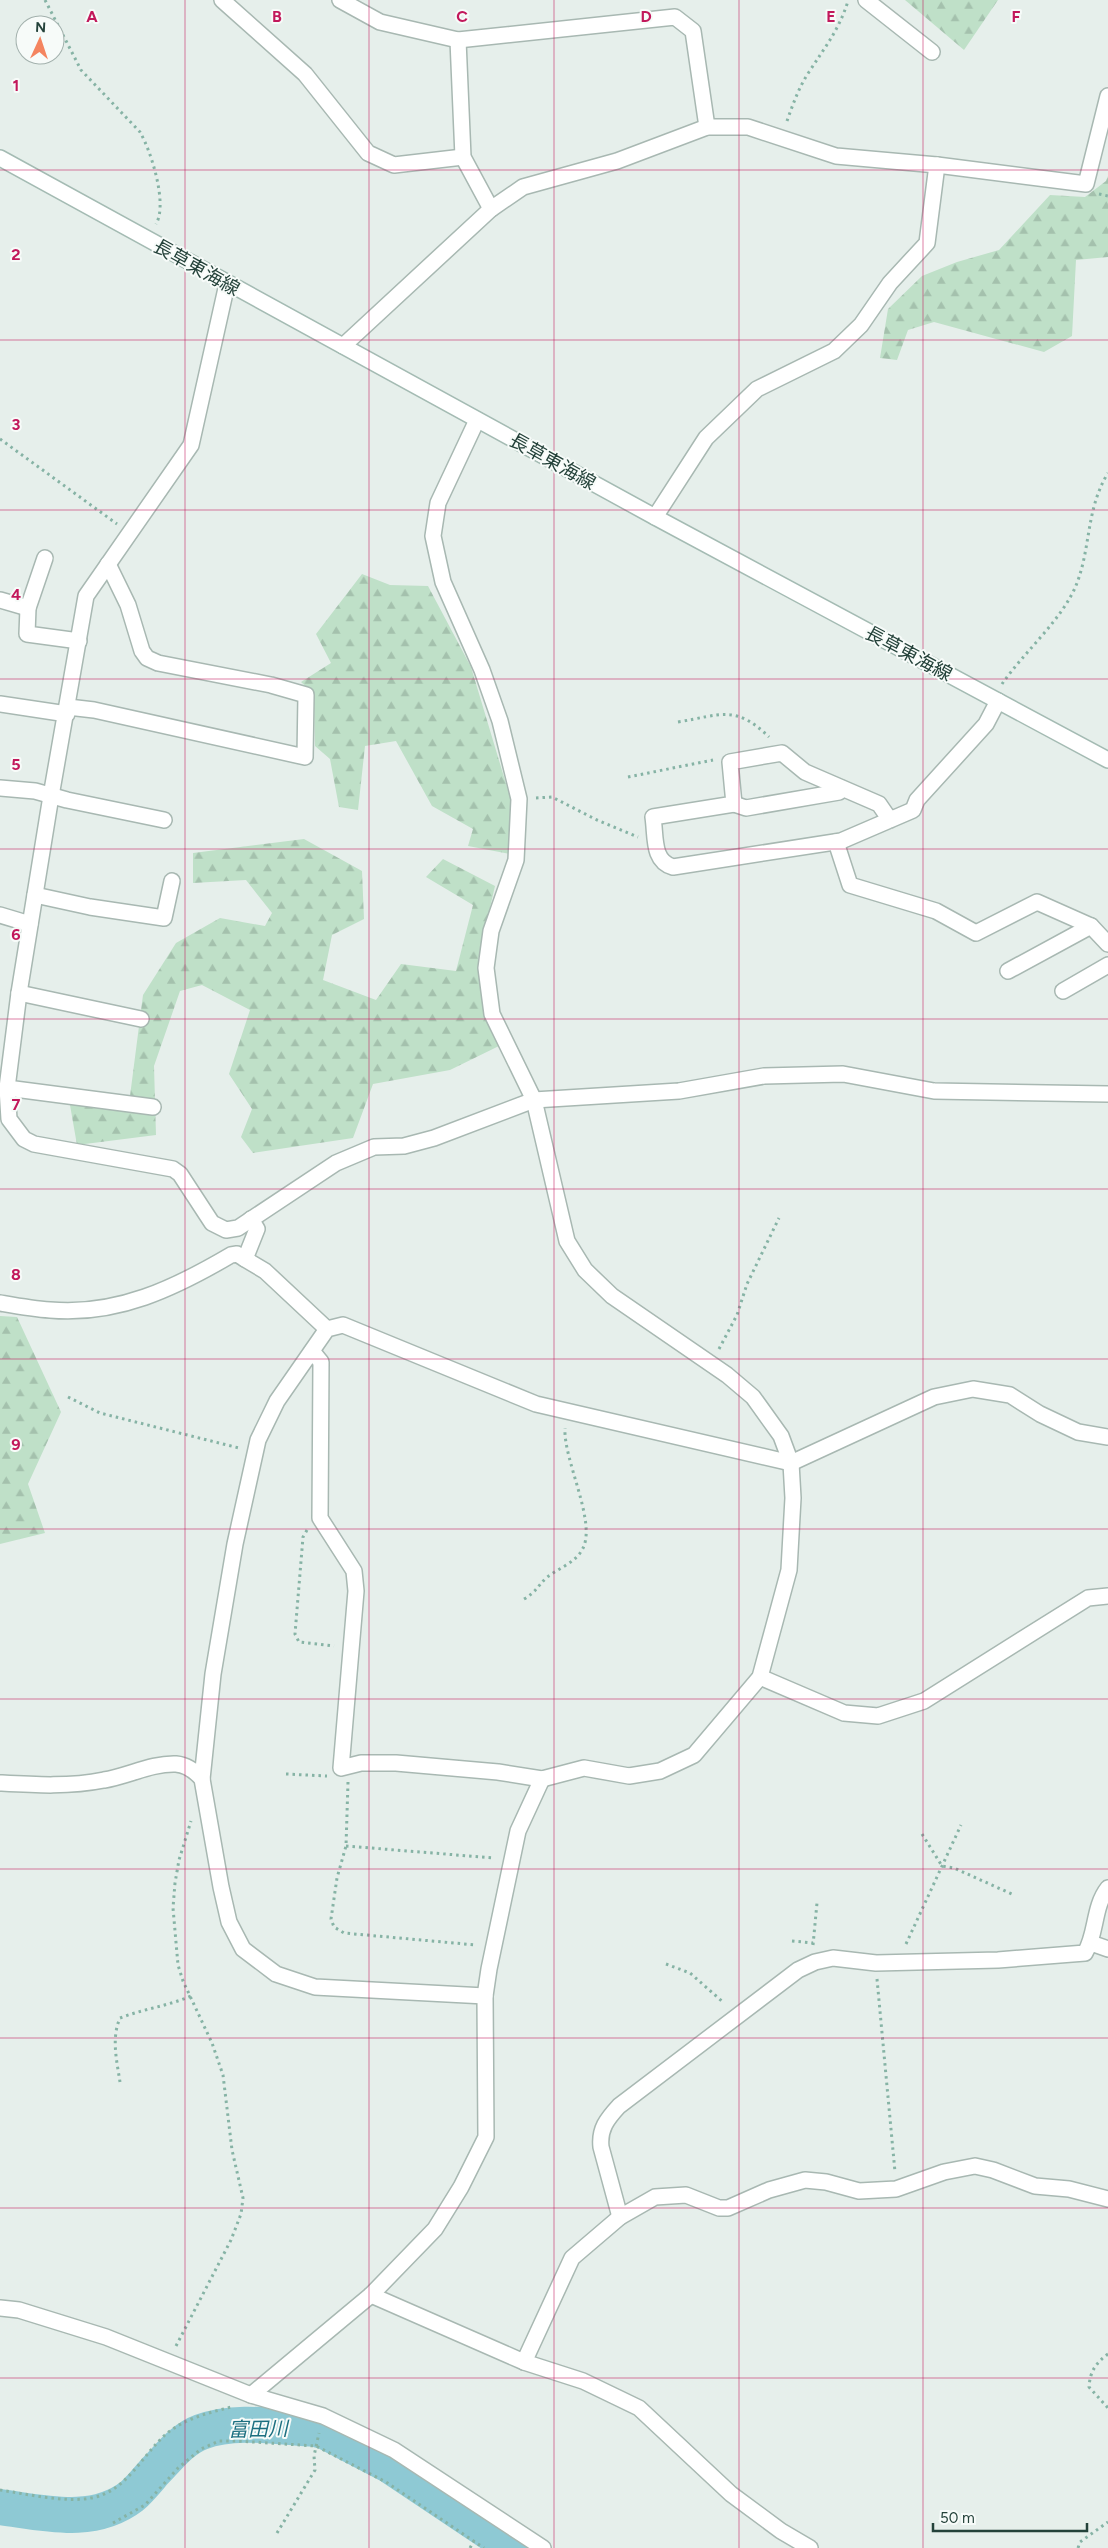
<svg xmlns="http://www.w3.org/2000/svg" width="1108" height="2548" viewBox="0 0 1108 2548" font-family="Figtree,'Noto Sans JP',sans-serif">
  <defs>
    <pattern id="forest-firs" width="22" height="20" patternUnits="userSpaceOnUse" patternTransform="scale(1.25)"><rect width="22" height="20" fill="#bfe0c8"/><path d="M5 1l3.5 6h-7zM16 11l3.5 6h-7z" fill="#a4c1ad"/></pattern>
  </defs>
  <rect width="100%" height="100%" fill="#e6efeb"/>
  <g fill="url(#forest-firs)">
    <polygon points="905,0 998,0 964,50"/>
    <polygon points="1108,176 1108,257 1076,260 1072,336 1044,352 934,322 908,330 897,360 880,358 888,309 922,276 957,262 999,250 1050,195 1085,197 1106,181"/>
    <polygon points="362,574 390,585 428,586 471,667 510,797 510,854 468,846 473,829 432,806 396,741 365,746 358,810 339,807 330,759 315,746 314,694 301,682 331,663 316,634"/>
    <polygon points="304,839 362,871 364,919 332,935 323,980 376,1000 401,964 456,971 473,905 426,877 443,859 495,886 478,960 485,1011 501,1045 450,1070 373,1084 353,1138 253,1153 241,1137 252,1109 229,1074 250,1010 202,985 180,991 154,1066 156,1135 77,1145 67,1088 130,1096 143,995 176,943 220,918 265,926 272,913 246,880 193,883 193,853"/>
    <polygon points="0,1316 17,1317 61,1412 28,1484 45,1533 0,1544"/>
  </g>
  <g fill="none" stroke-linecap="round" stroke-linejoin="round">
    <path stroke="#8ec9d4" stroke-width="36" d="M0,2507C45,2513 93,2526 132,2496C140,2489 148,2479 155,2471C169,2457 182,2439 201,2432C236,2419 278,2427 315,2429L326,2432L389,2465L513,2548"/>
    <defs>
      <g id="minor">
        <polyline points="222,0 305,74 368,153 394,165 463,157"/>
        <polyline points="340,0 380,22 458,40 675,17 693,31 707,127"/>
        <polyline points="866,0 932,52"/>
        <polyline points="458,40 463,157 491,209"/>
        <polyline points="227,284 191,445 86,596 51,796 19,993 7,1088 9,1119 24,1139 34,1144 173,1169 180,1174 212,1223 226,1230 238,1228 336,1163 374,1147 404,1146 434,1138 534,1100 679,1091 764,1076 843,1074 934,1091 1108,1094"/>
        <polyline points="343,346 491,209 523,187 617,161 707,127 748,127 836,156 937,165 1086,184 1108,96"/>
        <polyline points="655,517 706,438 757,389 834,351 861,325 890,283 927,243 937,165"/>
        <polyline points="45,558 28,608 27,634 79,641"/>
        <polyline points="0,600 28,608"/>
        <polyline points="0,704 67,714"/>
        <polyline points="68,707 94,710 305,757 306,695 271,685 158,663 147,658 142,651 128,605 108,564"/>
        <polyline points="0,788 35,791 67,800 164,820"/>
        <polyline points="734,804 746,808 839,792 841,788"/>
        <path d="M890,820L879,804L805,772L782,753L730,762L734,804L653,817C656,837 652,861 673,867L841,841L913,810L917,800L986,724L998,701"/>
        <polyline points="836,842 850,885 936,911 976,933 1037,902 1091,926 1108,944"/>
        <polyline points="35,895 90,907 164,918 172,881"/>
        <polyline points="0,915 30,924"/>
        <polyline points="1008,971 1091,926"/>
        <polyline points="1063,991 1108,965"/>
        <polyline points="19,993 141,1019"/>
        <polyline points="7,1088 153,1107"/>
        <polyline points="251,1219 257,1229 245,1259 265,1271 327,1329"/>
        <path d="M0,1303C17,1306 33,1309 50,1310C117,1316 175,1288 231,1255L237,1254L245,1259"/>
        <polyline points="312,1351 321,1362 320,1518 354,1571 356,1591 341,1768 361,1763 396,1763 498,1772 542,1779 584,1768 629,1776 660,1771 694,1755 760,1677 789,1570 793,1498 791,1463 781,1436 753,1397 727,1375 612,1296 585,1270 567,1241 534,1100 492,1014 486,968 491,931 516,860 519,799 500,721 482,670 443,582 433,536 438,503 477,420"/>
        <polyline points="760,1677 844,1713 878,1716 924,1701 1088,1598 1108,1596"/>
        <polyline points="202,1779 213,1674 235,1544 258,1440 277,1401 327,1329 343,1325 536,1404 791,1463 934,1397 973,1389 1010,1395 1040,1414 1078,1432 1108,1437"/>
        <path d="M0,1783C36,1785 69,1787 104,1780C128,1776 152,1763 176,1764C187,1765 195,1771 202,1779L221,1887L229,1922L243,1949L276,1974L315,1987L485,1996"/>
        <polyline points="1091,1943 1108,1949"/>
        <path d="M620,2217L601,2147C599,2129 607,2119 619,2106L798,1970L815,1962L833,1958L876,1963L998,1960L1085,1953C1097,1933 1093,1907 1108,1888"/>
        <polyline points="371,2295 524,2362 583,2381 639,2408 731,2494 781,2531 810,2548"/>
        <polyline points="0,2308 19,2310 106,2337 251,2395 323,2416 394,2450 543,2548"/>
        <polyline points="524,2362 572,2258 620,2217 655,2197 686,2195 719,2208 728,2208 769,2190 805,2180 826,2182 859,2191 896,2189 944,2172 975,2166 993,2170 1035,2186 1069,2189 1108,2199"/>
        <polyline points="251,2395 371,2295 435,2229 461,2187 486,2137 485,1996 489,1969 518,1831 542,1779"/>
      </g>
      <polyline id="secondary" points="0,158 655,517 1108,760"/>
    </defs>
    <use href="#minor" stroke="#a8b8b2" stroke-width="18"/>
    <use href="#secondary" stroke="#a4bbb3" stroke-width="18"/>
    <g stroke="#86b3a5" stroke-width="3" stroke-dasharray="2.5 4" stroke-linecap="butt">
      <path d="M45,0L81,70L140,132C151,151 168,204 156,224"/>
      <path d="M787,121C793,104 799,87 809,72C825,47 839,30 848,1"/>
      <polyline points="1099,194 1108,196"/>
      <polyline points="0,439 117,524"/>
      <path d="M1002,684C1023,653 1064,618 1077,583C1091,546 1086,509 1108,473"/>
      <path d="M678,722C721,715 735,704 769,737"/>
      <polyline points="628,777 713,760"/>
      <polyline points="536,798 552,797 597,820 638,837"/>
      <polyline points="719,1349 737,1315 747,1284 779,1218"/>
      <polyline points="68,1397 100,1413 239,1448"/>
      <polyline points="307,1530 303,1537 295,1634 299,1642 334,1646"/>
      <path d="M524,1599C536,1592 537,1587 546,1578C557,1569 575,1563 582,1550C598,1524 563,1460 565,1428"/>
      <polyline points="286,1774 327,1776"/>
      <polyline points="348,1782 346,1846 337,1878 331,1919 334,1927 344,1933 476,1945"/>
      <polyline points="922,1834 942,1866 954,1868 1014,1895"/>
      <polyline points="346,1846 494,1858"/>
      <polyline points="792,1941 813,1943"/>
      <polyline points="906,1944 961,1825"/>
      <polyline points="813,1945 817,1903"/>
      <polyline points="666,1964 690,1973 724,2003"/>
      <polyline points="877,1979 895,2172"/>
      <path d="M120,2082C117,2062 111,2038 120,2018C143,2009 168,2006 191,1996"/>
      <polyline points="176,2346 231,2240 241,2214 243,2198 232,2150 223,2075 212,2043 183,1981 178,1965 173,1908 175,1883 179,1860 191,1821"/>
      <path d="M1108,2354C1096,2363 1090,2371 1089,2387L1108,2408"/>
      <path d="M0,2490C27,2494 64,2503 91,2498C126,2492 141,2457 165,2435C183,2419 208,2413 231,2407"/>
      <polyline points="113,2523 145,2505 178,2468 201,2449 219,2441 237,2441 316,2446 386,2482 484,2548"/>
      <polyline points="277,2533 315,2470 314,2456 319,2433"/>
      <polyline points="470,2548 474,2541"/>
      <polyline points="1078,2548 1080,2542 1108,2522"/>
    </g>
    <use href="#minor" stroke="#fff" stroke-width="15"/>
    <use href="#secondary" stroke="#fff" stroke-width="15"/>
  </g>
  <path fill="none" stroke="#c2185b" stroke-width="1" stroke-opacity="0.55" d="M185,0V2548M369,0V2548M554,0V2548M739,0V2548M923,0V2548M0,170H1108M0,340H1108M0,510H1108M0,679H1108M0,849H1108M0,1019H1108M0,1189H1108M0,1359H1108M0,1529H1108M0,1699H1108M0,1869H1108M0,2038H1108M0,2208H1108M0,2378H1108"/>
  <g text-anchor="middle" stroke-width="4" stroke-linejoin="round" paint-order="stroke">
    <g font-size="19" fill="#24423a" stroke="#f7fbf9">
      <text transform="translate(197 267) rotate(29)" y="7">長草東海線</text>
      <text transform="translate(553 461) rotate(29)" y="7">長草東海線</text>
      <text transform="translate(909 653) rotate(28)" y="7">長草東海線</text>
    </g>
    <g font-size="20" font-style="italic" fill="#1c6f80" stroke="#f7fbf9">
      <text transform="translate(258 2429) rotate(-1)" y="7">富田川</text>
    </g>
  </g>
  <g font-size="16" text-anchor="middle" font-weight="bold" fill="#c2185b" stroke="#f7fbf9" stroke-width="4" stroke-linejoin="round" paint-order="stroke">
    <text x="92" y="22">A</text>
    <text x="277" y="22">B</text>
    <text x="462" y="22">C</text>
    <text x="646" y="22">D</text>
    <text x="831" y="22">E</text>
    <text x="1016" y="22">F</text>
    <text x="16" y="91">1</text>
    <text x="16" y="260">2</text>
    <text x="16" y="430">3</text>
    <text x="16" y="600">4</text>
    <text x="16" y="770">5</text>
    <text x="16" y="940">6</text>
    <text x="16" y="1110">7</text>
    <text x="16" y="1280">8</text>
    <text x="16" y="1450">9</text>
  </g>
  <g transform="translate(40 40) rotate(3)"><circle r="24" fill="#f7fbf9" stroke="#a3b1ad"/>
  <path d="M0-4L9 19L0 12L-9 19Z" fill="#f4845f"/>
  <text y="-8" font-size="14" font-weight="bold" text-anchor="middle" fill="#24423a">N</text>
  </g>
  <path d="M933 2523v8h154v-8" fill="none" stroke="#24423a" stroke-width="2.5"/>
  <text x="940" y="2523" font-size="15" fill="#24423a" stroke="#f7fbf9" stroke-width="4" paint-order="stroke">50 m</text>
</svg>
